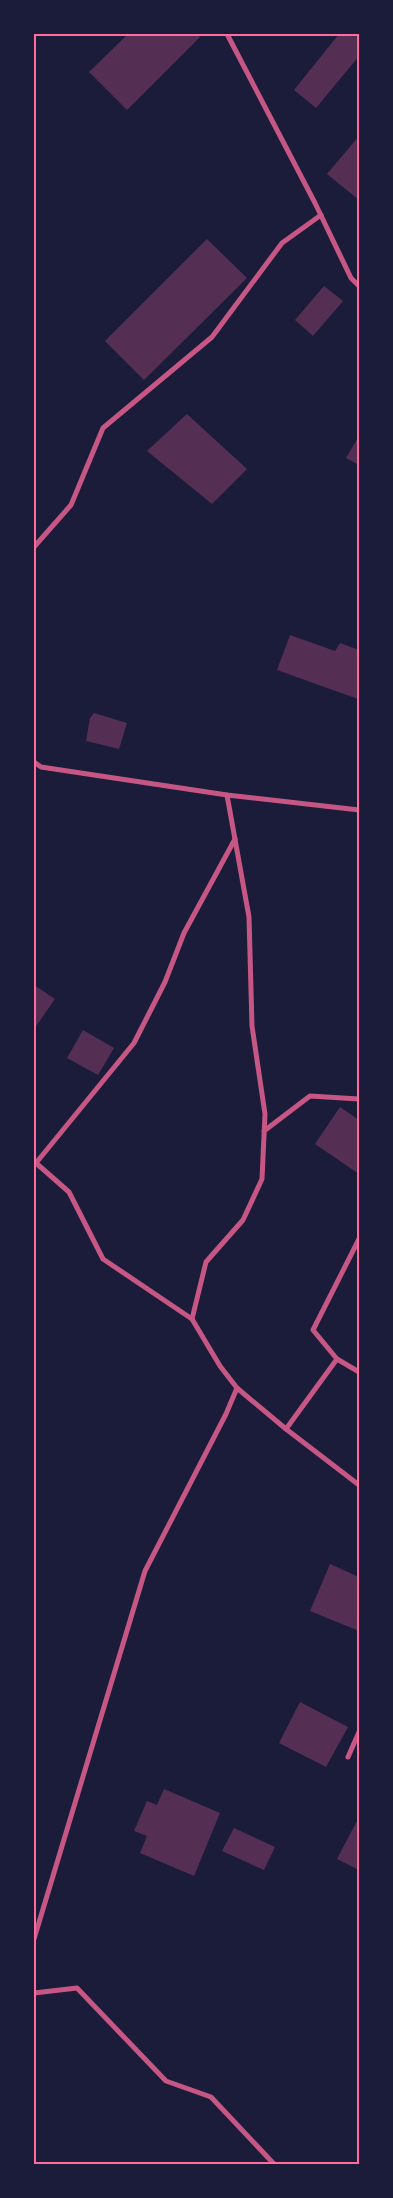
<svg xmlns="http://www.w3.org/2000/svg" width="393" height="2198" viewBox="0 0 393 2198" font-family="Bitter,serif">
  <rect width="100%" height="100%" fill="#1b1b3a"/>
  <g fill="#542f53">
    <polygon points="128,34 196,34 200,37 127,110 89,72"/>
    <polygon points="339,34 359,34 359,56 316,108 294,90"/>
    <polygon points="359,136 359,200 327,174"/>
    <polygon points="207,239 247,278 144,380 105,341"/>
    <polygon points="324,286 343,301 313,336 295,320"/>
    <polygon points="187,414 247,469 212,504 147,451"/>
    <polygon points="359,436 359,465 346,458"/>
    <polygon points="290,635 335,651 340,643 359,650 358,699 277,670"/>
    <polygon points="94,713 127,723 119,749 86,741 90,718"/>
    <polygon points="34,985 55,999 34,1029"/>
    <polygon points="83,1030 114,1048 98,1075 67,1058"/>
    <polygon points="340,1107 359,1120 359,1174 315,1144"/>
    <polygon points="330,1564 359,1577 359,1631 310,1611"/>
    <polygon points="300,1702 348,1727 326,1767 279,1743"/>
    <polygon points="164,1789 220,1813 194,1876 140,1853 147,1836 134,1831 147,1801 157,1805"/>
    <polygon points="358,1819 359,1820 359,1870 337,1859"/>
    <polygon points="234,1828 275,1847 264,1870 222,1851"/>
  </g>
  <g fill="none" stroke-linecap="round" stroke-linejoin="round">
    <g stroke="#c65784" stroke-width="5">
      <polyline points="227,34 315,203 351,278 359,286"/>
      <polyline points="34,547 71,505 103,428 212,337 282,243 321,215"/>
      <polyline points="34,762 41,767 227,795 359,810"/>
      <polyline points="227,795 249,917 252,1026 265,1114 262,1179 243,1220 206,1262 192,1319 220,1366 237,1388 286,1429 359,1485"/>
      <polyline points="264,1131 310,1096 359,1099"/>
      <polyline points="192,1319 103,1259 69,1192 36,1163 134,1043 165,982 184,933 235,839"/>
      <polyline points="337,1359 359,1372"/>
      <polyline points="286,1429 337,1359 313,1330 359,1239"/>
      <polyline points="348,1757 359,1732"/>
      <polyline points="34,1939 145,1571 226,1414 237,1388"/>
      <polyline points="34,1993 77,1988 166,2081 211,2097 274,2164"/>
    </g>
  </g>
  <rect width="393" height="2198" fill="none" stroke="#1b1b3a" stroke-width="70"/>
  <rect x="35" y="35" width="323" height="2128" fill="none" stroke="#ff6b9d" stroke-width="2"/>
</svg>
